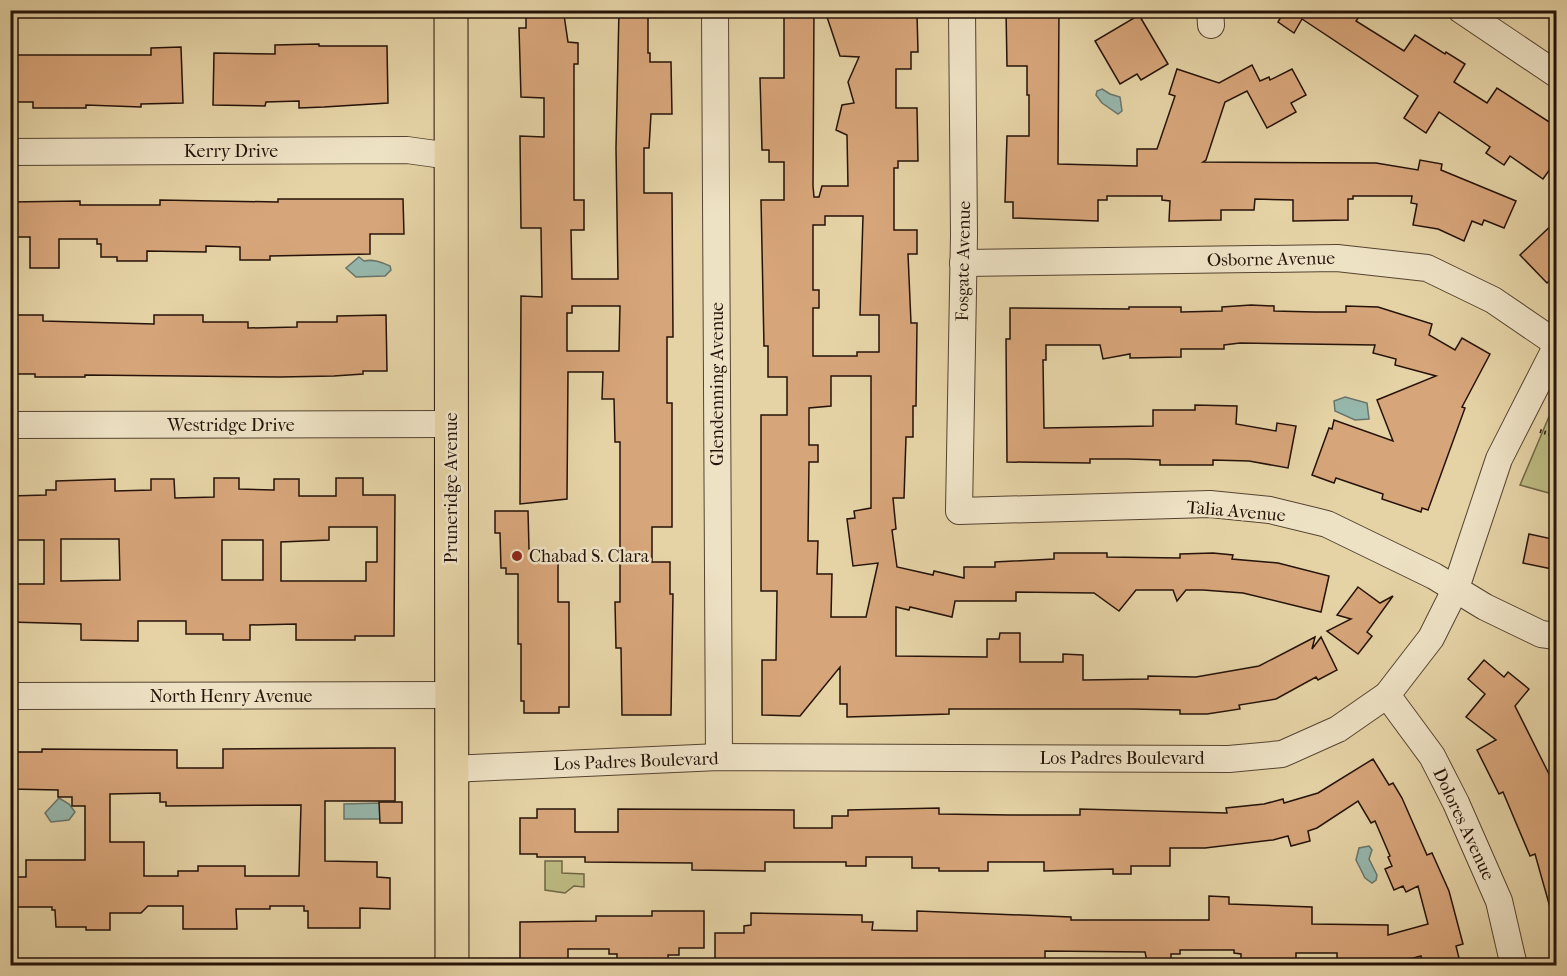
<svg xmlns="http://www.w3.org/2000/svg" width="1567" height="976" viewBox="0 0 1567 976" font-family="'IM FELL French Canon',serif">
  <rect width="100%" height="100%" fill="#e5d3a6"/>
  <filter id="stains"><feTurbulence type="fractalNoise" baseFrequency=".00333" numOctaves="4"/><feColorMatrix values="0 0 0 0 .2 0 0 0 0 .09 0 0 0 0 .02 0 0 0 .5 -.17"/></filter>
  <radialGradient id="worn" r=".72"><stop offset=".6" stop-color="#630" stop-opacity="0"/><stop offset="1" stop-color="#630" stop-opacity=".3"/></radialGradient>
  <g fill="#bcba81" stroke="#706645" stroke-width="1.5">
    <polygon points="1556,400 1556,495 1520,485"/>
    <polygon points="545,861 562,861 562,873 584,874 584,887 574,886 565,893 545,890"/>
  </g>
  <g fill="#96b7ac" stroke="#69756b" stroke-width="1.5">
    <polygon points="1102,89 1110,94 1120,97 1122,111 1118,114 1102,103 1096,95 1097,91"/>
    <path d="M359,257L364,261C373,259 381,262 390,266L391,270L385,276L356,277L346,268Z"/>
    <polygon points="1345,397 1367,403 1369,419 1355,420 1335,411 1334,401"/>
    <polygon points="59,798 69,804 75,812 69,820 51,822 45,813"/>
    <polygon points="381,803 381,819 344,819 344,804"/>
    <polygon points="1369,846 1372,850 1369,859 1377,875 1376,880 1372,883 1365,878 1356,860 1359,848"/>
  </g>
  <g fill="#d7a57a" stroke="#251309" stroke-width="1.5" fill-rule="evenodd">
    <path d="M619,10H648V53H650V62H671L672,114H651L649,148H644V193H672L673,337H667V403H672V527H652V562H670V594H673L671,715H622L621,648H616L615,602H620V442H615L614,399H602L603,372H568L567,499L520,504L521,296L542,297L541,228H521L520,136L544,137V98L521,97L519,28H526V14L564,15L568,42L578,43V64H574V200H584V230H571L572,279H618L616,148ZM572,306H620L619,351H567V313H572Z"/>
    <path d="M784,10H814L813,186L814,197H819L822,186H848L847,135L836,130L842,105L854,103L848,82L859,57L840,56L826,14H917L918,52H911V69H896V108H917L918,161H898V168H894V230H917V254H908L911,323H917L916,406H913V437H906L904,498H893L896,529L892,530L897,567L933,575L934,571L964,578V567H995V562L1054,559V553H1107V557L1180,558V554L1213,553L1233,555L1232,559L1278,563L1329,576L1321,612L1243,593L1203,590H1186L1177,601L1173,590H1136L1119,611L1094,593L1016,592V601H955L952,617L910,607L909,610L896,607V656L987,657V639H999L1000,633H1020V662H1063V654L1083,655V680L1148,679V676L1196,677L1259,666L1315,637L1312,649L1321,637L1337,670L1318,680L1316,677L1276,699L1239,705L1240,709L1207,714H1180V710L1131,709H949V714L847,717V704H840V667L800,716L762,715V660H776L777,591H761V415H787V377H768V346H764L761,200H784V162H769V150H762L760,78H784ZM825,216H863L860,315H879V352H857V356H813V308H819V290H813V225H825ZM831,376H871V508L854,511L855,518L847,519L853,566L878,563L866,617H831L832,574H817L818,541H808L809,462H818V445H809V408L831,406Z"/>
    <polygon points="1006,10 1059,10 1058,164 1137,166 1137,149 1157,149 1175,96 1169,94 1177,69 1219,83 1252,65 1260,81 1269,77 1270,80 1292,69 1306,95 1291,103 1296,112 1267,128 1247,91 1225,102 1206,160 1203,162 1376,163 1418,170 1420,160 1442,164 1441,170 1516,201 1504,228 1484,220 1482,225 1472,221 1464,241 1438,229 1413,225 1417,204 1411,203 1412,196 1353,196 1353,199 1348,199 1348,220 1293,221 1293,200 1255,199 1254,210 1221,210 1221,220 1169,221 1170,201 1162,200 1162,196 1107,196 1107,200 1098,200 1098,221 1013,218 1013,202 1005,202 1007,136 1029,136 1029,95 1027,95 1027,66 1007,66"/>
    <polygon points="1285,10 1347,10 1359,17 1356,21 1404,51 1415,35 1445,54 1446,52 1465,64 1454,82 1487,103 1497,88 1557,127 1557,174 1550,169 1543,179 1510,156 1504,165 1486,153 1490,147 1439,112 1426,133 1404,118 1418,96 1302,19 1294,33 1278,22"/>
    <polygon points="1139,15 1168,64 1141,80 1137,74 1120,84 1095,41"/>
    <polygon points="319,44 319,46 387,46 388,103 324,107 299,108 299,101 266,102 265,106 213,105 214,53 275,54 275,45"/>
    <polygon points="181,47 183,103 141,104 141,107 86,105 86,108 33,108 33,102 10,102 10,55 151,55 151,48"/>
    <polygon points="278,199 403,199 404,234 370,234 370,254 270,256 270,260 240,260 240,247 206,246 206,252 147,251 147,261 117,261 117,257 101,257 101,244 97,244 97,239 59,239 59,268 30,268 30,237 10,237 10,202 80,201 80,205 160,205 160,200 278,202"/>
    <polygon points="1557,220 1557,274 1547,283 1520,255"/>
    <polygon points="1251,305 1274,306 1274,311 1315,312 1346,312 1346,306 1378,307 1432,324 1429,335 1455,350 1462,338 1490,354 1462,407 1465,408 1428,510 1422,508 1421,512 1382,499 1383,494 1336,478 1334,483 1312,475 1329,428 1332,429 1334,420 1393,441 1377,400 1436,376 1395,365 1396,359 1373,353 1375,345 1240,343 1224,345 1224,349 1181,349 1181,357 1130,358 1130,354 1103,359 1100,345 1046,345 1046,360 1043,360 1044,428 1153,426 1153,410 1195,410 1195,405 1237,406 1236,424 1276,431 1277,423 1296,426 1288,468 1249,461 1213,460 1213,465 1160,465 1160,460 1128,459 1090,459 1090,463 1007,462 1006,339 1010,339 1010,308 1129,309 1129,307 1181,307 1181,312 1222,311 1222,307"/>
    <polygon points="10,315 43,315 43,321 154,324 154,315 203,315 203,322 248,322 248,328 297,327 297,322 337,322 337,316 386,315 387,371 363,371 363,374 334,376 280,377 85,375 85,377 35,377 35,374 10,374"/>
    <path d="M214,478H239V489L274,490V479H299V496H336V478H363V495H395L394,636H355V640H296V624L250,625V640H223V634H186V621H138V641L81,640V624L10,622V584H44V540H10V496L46,495V490H56V481L115,479V491L151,490V479H174L175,498L214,497ZM329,527H377V562H366V581H281V542L329,540ZM61,539H119L120,580L61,581ZM222,540H263V580H222Z"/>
    <polygon points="495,511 528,511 529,549 533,549 533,563 558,563 558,602 569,602 569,707 559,707 559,713 524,713 524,701 521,701 521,644 518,644 518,574 506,574 506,568 501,568 500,533 495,533"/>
    <polygon points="1529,534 1557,540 1557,570 1523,563"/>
    <polygon points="1358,587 1380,603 1393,596 1367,632 1372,636 1358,654 1327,631 1351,619 1337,615"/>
    <polygon points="1484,660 1504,677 1508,672 1529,689 1515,706 1557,790 1557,910 1551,911 1535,854 1530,856 1503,792 1499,794 1477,750 1496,740 1466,717 1485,694 1468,679"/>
    <path d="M370,748H395V801H325V861L377,862V877L390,878V909L360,908V928H308V911H304V906H270V909H236L237,929H183V906H148L141,913H110V930H86V927H56L55,910H52V907H10V877H26V860H85V806H72V797H58V790L10,789V752H42V749L177,750V768H223V749ZM160,793V802H166V806L301,805L299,876H245V866H198V871H178V876H144V842H110V794Z"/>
    <polygon points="1373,759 1389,785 1393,783 1402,798 1427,855 1432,853 1449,891 1463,944 1456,946 1461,966 1423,966 1421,956 1384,966 1337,966 1337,953 1296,953 1296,966 1241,966 1241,954 1234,953 1234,950 1180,950 1180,954 1171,954 1171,966 1148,966 1145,952 1045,951 1045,966 715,966 715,933 744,933 744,926 751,925 751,913 862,915 862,922 873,922 872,930 917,931 917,911 1071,917 1071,920 1209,920 1209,896 1229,897 1229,904 1312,907 1312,924 1388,925 1388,935 1428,924 1418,886 1406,892 1403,886 1394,890 1385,869 1392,866 1388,857 1390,856 1375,821 1371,823 1358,801 1317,828 1308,831 1310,841 1291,846 1288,836 1273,840 1205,848 1170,848 1170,866 1131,866 1131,874 1113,874 1113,869 1044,871 1044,862 988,862 988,871 939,871 939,868 912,868 912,857 866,857 866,866 846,866 846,862 765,862 765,871 692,870 692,863 585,862 585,857 537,857 537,854 520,854 520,818 537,818 537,809 575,809 575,832 618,832 618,809 794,810 794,828 832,828 832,816 848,816 848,810 939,808 939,814 1010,815 1080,815 1080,809 1227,813 1226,808 1264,804 1283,799 1284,803 1318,793"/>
    <polygon points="379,802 402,802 402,823 380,823"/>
    <polygon points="652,911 704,911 704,948 679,948 679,955 668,955 669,966 617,966 617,954 609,954 609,949 568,949 568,966 520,966 520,922 596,921 596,916 652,916"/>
  </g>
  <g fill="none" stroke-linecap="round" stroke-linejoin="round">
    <defs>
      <g id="minor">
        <polyline points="715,10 719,757"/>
        <polyline points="962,10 964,235 959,511 1210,504 1270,510 1327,524 1434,576 1485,607 1541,634 1556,636"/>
        <polyline points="1210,10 1211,25"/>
        <polyline points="1461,10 1556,74"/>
        <polyline points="10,152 407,150 450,156"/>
        <polyline points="963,263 1337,258 1427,268 1493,300 1556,343"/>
        <polyline points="10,425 451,424"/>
        <polyline points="1387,695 1432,756 1456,803 1499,901 1514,966"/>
        <polyline points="10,696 452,695"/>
        <polyline points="451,769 719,757 1229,759 1282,754 1338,729 1387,695 1431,638 1456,588 1499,459 1556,347"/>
      </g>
      <polyline id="major" points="451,10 452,966"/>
    </defs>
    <use href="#minor" stroke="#554330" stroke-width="28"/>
    <use href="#major" stroke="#251309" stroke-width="35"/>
    <polyline stroke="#251309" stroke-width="4" stroke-dasharray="1.5 3" stroke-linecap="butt" points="1540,431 1556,436"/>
    <use href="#minor" stroke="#eee2c5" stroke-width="26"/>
    <use href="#major" stroke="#e5d3a6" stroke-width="33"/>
  </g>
  <circle fill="#8f2418" stroke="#eee2c5" stroke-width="2" cx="517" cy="556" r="6"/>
  <g text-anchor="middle" stroke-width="5" stroke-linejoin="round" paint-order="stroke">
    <g font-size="18" fill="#251309" stroke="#eee2c5">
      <text x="231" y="157">Kerry Drive</text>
      <text transform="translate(1271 259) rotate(-1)" y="6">Osborne Avenue</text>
      <text transform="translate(963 261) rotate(-89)" y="6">Fosgate Avenue</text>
      <text transform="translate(717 384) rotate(-90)" y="6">Glendenning Avenue</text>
      <text x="231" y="431">Westridge Drive</text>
      <text transform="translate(451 488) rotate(-90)" y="6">Pruneridge Avenue</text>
      <text transform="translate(1236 511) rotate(5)" y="6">Talia Avenue</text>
      <text x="231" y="702">North Henry Avenue</text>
      <text x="1122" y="764">Los Padres Boulevard</text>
      <text transform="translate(636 761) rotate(-2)" y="6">Los Padres Boulevard</text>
      <text transform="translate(1464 824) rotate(65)" y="6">Dolores Avenue</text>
    </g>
    <g font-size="18" fill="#251309" stroke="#eee2c5" text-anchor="start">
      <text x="529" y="562">Chabad S. Clara</text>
    </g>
  </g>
  <rect width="1567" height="976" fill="none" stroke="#e5d3a6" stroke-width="36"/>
  <rect x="12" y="12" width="1543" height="952" fill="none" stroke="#251309" stroke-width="3"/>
  <rect x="18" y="18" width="1531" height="940" fill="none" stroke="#251309" stroke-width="1.5"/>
  <rect width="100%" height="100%" filter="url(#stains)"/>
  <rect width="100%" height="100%" fill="url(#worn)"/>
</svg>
